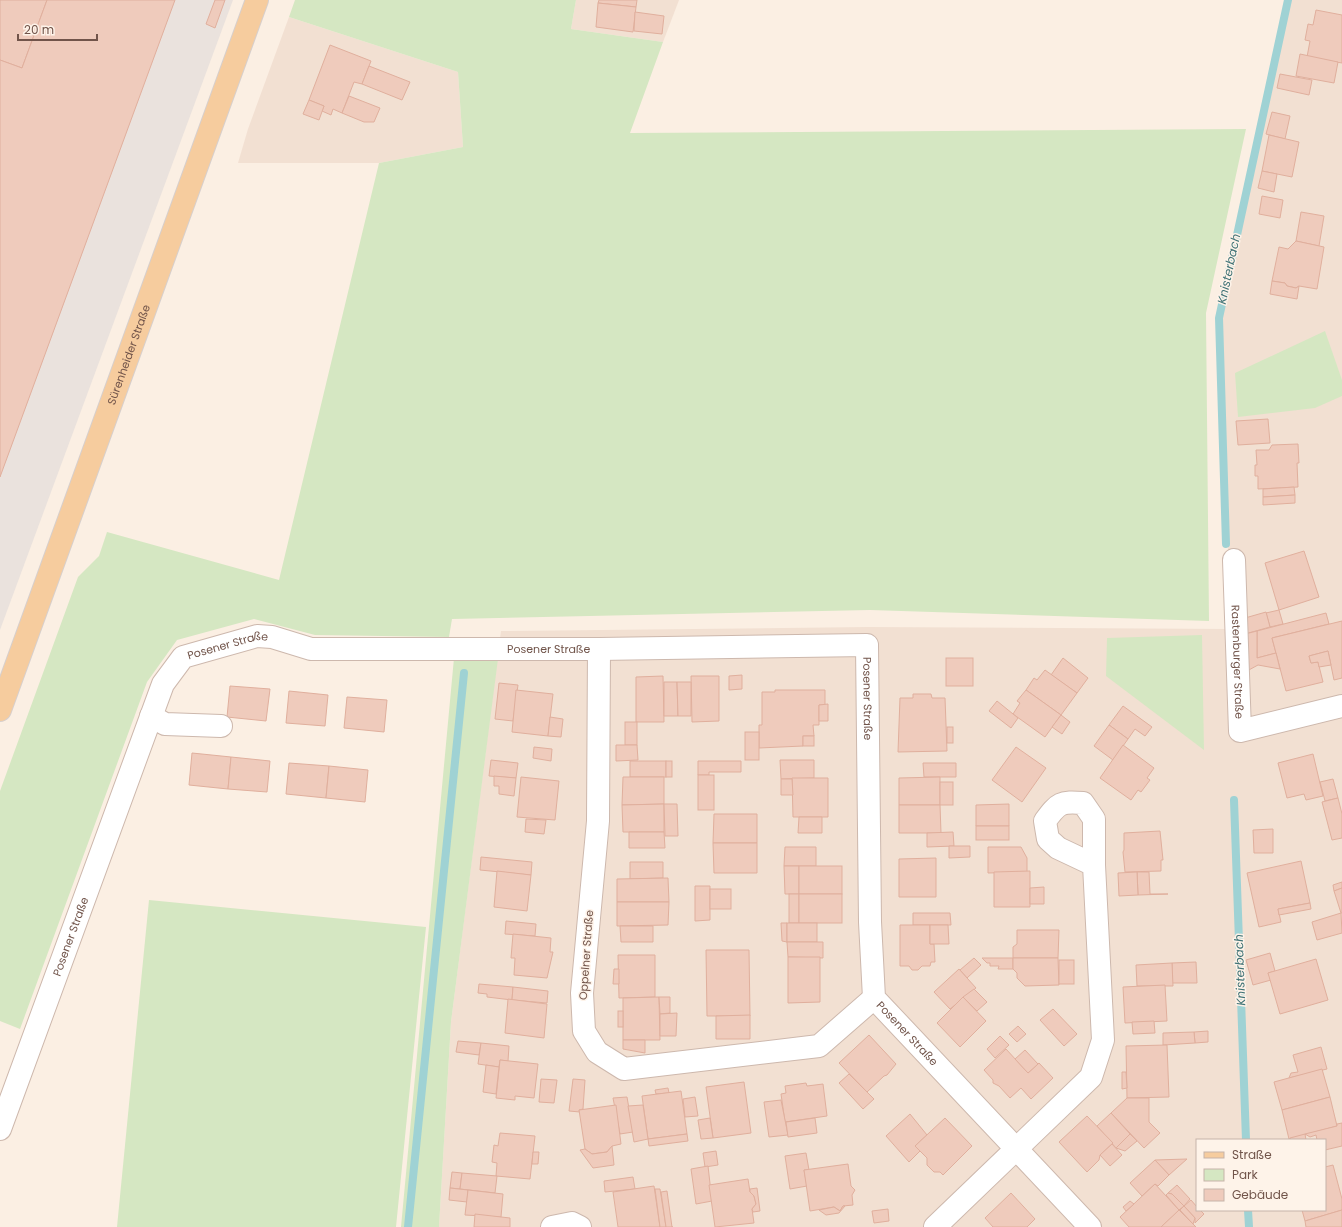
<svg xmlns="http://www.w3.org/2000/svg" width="1342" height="1227" viewBox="0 0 1342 1227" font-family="Poppins,sans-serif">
  <rect width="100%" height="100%" fill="#fbefe3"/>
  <g fill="#f2e0d2" fill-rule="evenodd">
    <polygon points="576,0 679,0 663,42 571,29"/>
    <path d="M1291,0H1342V1227H439L451,1022L501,631L868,627L1230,629L1222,315ZM1197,1140H1325V1210H1197Z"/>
    <polygon points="289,17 458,72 463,147 379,163 238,163 248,129"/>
  </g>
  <polygon fill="#eae2dd" points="0,0 233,0 0,630"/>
  <g fill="#d5e7c2">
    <polygon points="295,0 576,0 571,29 663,42 630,133 1246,129 1206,313 1209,621 870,610 452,619 449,637 315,635 254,619 177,640 147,682 20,1029 0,1021 0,791 78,577 99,556 107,532 279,580 379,163 463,147 458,72 289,17"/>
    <polygon points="1325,331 1342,380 1342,396 1315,408 1238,417 1235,373"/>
    <polygon points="1202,635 1204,750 1106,676 1107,638"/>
    <polygon points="454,658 498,659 451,1022 439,1227 401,1227"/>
    <polygon points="149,900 426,927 396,1227 117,1227"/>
  </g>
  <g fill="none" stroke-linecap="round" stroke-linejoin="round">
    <g stroke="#9fd2d4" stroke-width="8">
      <polyline points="1226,544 1219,318 1288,0"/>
      <polyline points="1234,800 1246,1140"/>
      <polyline points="1248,1210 1249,1227"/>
      <polyline points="408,1227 464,673"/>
    </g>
  </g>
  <g fill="#efcbbc" stroke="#e0af9d">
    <polygon points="0,0 47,0 22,68 0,60"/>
    <polygon points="47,0 175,0 0,477 0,60 22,68"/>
    <polygon points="215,0 225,0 215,28 206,24"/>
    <polygon points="599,0 637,0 636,7 598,3"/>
    <polygon points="598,3 636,7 633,32 596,27"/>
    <polygon points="1316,10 1342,15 1342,63 1307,57 1310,41 1305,40 1308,24 1313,25"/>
    <polygon points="635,12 664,16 662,34 634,31"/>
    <polygon points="330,45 371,61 362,84 354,82 342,113 333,109 331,115 322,111 324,106 309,100"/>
    <polygon points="1300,54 1338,62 1334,83 1296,76"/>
    <polygon points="369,66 410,82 402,100 362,84"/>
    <polygon points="1280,74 1312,80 1309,95 1277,88"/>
    <polygon points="349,96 380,108 374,122 364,122 342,113"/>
    <polygon points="309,100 324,106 319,120 303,114"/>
    <polygon points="1272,112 1290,116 1285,139 1266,134"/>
    <polygon points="1269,135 1299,142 1292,177 1262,171"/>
    <polygon points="1262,171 1277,174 1274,192 1258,188"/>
    <polygon points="1262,196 1283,200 1280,218 1259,214"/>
    <polygon points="1301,212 1324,216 1319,246 1296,241"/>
    <polygon points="1296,241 1324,247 1317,289 1299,286 1296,288 1287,286 1285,283 1272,281 1279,247 1288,249"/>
    <polygon points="1272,281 1285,283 1287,286 1296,288 1299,286 1297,299 1270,294"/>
    <polygon points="1268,419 1270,443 1238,445 1236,421"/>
    <polygon points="1298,444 1299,463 1297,463 1298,487 1258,489 1258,476 1255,476 1255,465 1257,465 1256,450 1269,450 1272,445"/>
    <polygon points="1294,487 1295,495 1263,497 1263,489"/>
    <polygon points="1295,495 1295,503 1263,505 1263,497"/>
    <polygon points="1304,551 1319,597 1279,610 1265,563"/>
    <polygon points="1279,610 1283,624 1270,627 1266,613"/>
    <polygon points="1266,612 1270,627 1245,634 1245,618"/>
    <polygon points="1326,613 1329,624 1272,638 1276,653 1257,658 1257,631"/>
    <polygon points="1342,621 1342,678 1334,680 1328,651 1309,656 1311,663 1318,662 1323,682 1286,691 1272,638"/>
    <polygon points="1257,631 1257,658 1276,653 1280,669 1258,665 1247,671 1245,634"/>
    <polygon points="1328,651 1331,665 1319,667 1318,662 1311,663 1309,656"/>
    <rect x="946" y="658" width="27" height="28"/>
    <polygon points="1063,658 1088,678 1077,693 1051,675"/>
    <polygon points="1045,670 1077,693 1061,715 1026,690 1034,678 1037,680"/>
    <polygon points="742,675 742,689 729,690 729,676"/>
    <polygon points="663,676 664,722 636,722 636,677"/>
    <polygon points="691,676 719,676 719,721 692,722"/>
    <polygon points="664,682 677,682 678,716 664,716"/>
    <polygon points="677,682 691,682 691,716 678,716"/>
    <polygon points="499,683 518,685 513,721 495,719"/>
    <polygon points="230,686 270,689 266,721 227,717"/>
    <polygon points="516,690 553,694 548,736 512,732"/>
    <polygon points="775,690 825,690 825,705 819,705 819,725 813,725 814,736 803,736 803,746 759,748 759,725 762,725 762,692 775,692"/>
    <polygon points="1026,690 1061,715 1045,737 1013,714 1020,703 1017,701"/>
    <polygon points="289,691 328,695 325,726 286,723"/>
    <polygon points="913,694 931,694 932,698 945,698 947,751 898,752 900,698 913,698"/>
    <polygon points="347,697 387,700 384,732 344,728"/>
    <polygon points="997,701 1018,718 1011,728 989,711"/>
    <polygon points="828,704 828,721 819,721 819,705"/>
    <polygon points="1123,706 1152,727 1145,736 1135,729 1128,739 1109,725"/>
    <polygon points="1061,715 1070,722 1062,734 1052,727"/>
    <polygon points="550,717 563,719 561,737 548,736"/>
    <rect x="625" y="722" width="12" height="23"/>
    <polygon points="1109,725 1128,739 1113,760 1094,746"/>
    <rect x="947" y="727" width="6" height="16"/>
    <rect x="745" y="732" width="14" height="28"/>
    <rect x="803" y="736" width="11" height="10"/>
    <polygon points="616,745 637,745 638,760 616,761"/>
    <polygon points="1123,745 1154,768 1147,778 1150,780 1141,792 1138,790 1131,800 1100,778"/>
    <polygon points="534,747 552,749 551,761 533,758"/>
    <polygon points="1016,747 1046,768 1022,802 992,780"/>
    <polygon points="192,753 231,757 228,789 189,785"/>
    <polygon points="1313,754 1323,796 1306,800 1304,794 1287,798 1278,763"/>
    <polygon points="231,757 270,761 267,792 228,789"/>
    <polygon points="491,760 518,763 516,778 489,776"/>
    <polygon points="780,760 814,760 814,778 781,779"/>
    <rect x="630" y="761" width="36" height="16"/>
    <rect x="666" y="761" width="6" height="16"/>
    <polygon points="698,761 741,761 741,772 709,772 709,775 698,775"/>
    <polygon points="289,763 329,766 326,798 286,794"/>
    <polygon points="923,763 956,763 956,777 924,777"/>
    <polygon points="329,766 368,770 365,802 326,798"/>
    <rect x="698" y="775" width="16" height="35"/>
    <polygon points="494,776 516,778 514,796 499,794 499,786 494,786"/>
    <polygon points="521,777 559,781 555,820 517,817"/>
    <polygon points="623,777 664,777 664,804 622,805"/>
    <polygon points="940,777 940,805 899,805 899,778"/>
    <polygon points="792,778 828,778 828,817 793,817"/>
    <polygon points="781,779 792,779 793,795 781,795"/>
    <polygon points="1333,779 1338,798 1325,801 1320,782"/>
    <rect x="940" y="782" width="13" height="23"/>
    <polygon points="1338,798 1342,814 1342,838 1332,840 1322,802"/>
    <polygon points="664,804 664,832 623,832 622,805"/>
    <polygon points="664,804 677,804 678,836 665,836"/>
    <polygon points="1009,804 1009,826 976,826 976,805"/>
    <polygon points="899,805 940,805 941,833 899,833"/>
    <polygon points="714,814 757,814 757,843 713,843"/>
    <polygon points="799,817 822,817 822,833 798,833"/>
    <polygon points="526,819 546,820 544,834 525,832"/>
    <rect x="976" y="826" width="33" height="14"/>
    <polygon points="1273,829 1273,853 1254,853 1253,830"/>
    <polygon points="1160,831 1163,860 1161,860 1161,871 1125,872 1123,852 1124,850 1124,833"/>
    <polygon points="629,832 664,832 665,848 629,848"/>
    <polygon points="953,832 954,846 927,847 927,833"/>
    <polygon points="713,843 757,843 757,873 714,873"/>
    <polygon points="949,846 970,846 970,857 949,858"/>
    <polygon points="785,847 816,847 816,866 784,866"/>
    <polygon points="988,847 1021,847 1027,858 1027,872 988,873"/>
    <polygon points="481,857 532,862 531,875 480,870"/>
    <polygon points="936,858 936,897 899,897 899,859"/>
    <polygon points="1301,861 1310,903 1278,909 1281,922 1259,927 1247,873"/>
    <polygon points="630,862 663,862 663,878 630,879"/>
    <polygon points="784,866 799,866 799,894 785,894"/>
    <rect x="799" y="866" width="43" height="28"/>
    <polygon points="497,871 531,875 527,911 494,907"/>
    <polygon points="1030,871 1030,907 994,907 994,872"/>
    <polygon points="1137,872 1149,872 1150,894 1168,894 1138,895"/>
    <polygon points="1137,872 1138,895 1119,896 1118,873"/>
    <polygon points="668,878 669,902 617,902 617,879"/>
    <polygon points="1342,882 1342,888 1334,891 1333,885"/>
    <polygon points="695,886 710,886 710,920 695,921"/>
    <polygon points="1044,887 1044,904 1030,904 1030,888"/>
    <polygon points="1342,888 1342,913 1341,913 1334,891"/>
    <rect x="710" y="889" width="21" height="20"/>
    <rect x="789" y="894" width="10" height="29"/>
    <rect x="799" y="894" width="43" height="29"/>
    <polygon points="617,902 669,902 668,925 617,926"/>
    <polygon points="1310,903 1311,909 1279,915 1278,909"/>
    <polygon points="913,913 950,913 951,925 913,925"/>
    <polygon points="1341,913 1342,933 1317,940 1312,922"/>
    <polygon points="506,921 536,924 535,936 505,934"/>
    <polygon points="781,923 787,923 787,942 782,941"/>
    <rect x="787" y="923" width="30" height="19"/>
    <polygon points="900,925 930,925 930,944 934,944 935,962 931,962 930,966 922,966 918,970 912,970 909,966 900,966"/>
    <polygon points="930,925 948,925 949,944 930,944"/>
    <polygon points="620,926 653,926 653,942 621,942"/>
    <polygon points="1017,930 1059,930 1058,958 1013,958 1013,947 1017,944"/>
    <polygon points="513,934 551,938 550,952 553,952 547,978 514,975 515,958 511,958"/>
    <polygon points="787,942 823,942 823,958 788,957"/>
    <polygon points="706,950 749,950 750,1016 707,1016"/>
    <polygon points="1270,953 1275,971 1268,973 1271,980 1253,985 1246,960"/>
    <polygon points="618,955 655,955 655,997 619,998"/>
    <polygon points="788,957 820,957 820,1002 788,1003"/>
    <polygon points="974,958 981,965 967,978 960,970"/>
    <polygon points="982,958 1013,958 1013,969 998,969 999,966 990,966 990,963 987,963"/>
    <polygon points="1013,958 1058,958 1059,985 1025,986 1017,978 1017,973 1013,969"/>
    <polygon points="1316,959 1328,1000 1280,1014 1268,973"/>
    <rect x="1059" y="960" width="15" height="24"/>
    <polygon points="1196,962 1197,983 1172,983 1172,963"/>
    <polygon points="1172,963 1173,986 1137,986 1136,965"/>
    <polygon points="614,969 619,969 619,984 613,984"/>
    <polygon points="959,969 976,988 950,1009 934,992"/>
    <polygon points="479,984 513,987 512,1000 487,997 487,994 478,993"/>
    <polygon points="1165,985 1167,1021 1125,1023 1123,987"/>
    <polygon points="513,987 548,991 547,1003 512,1000"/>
    <polygon points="974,989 987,1002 977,1011 963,997"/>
    <polygon points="659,997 660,1040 623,1040 623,998"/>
    <polygon points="659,997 670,997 670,1013 660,1014"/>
    <polygon points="963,997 986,1021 960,1047 937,1023"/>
    <polygon points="508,999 547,1004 544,1038 505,1033"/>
    <polygon points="1053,1009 1077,1034 1064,1046 1040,1020"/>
    <rect x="618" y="1011" width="5" height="16"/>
    <polygon points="677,1013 676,1036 660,1036 660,1014"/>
    <polygon points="750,1015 750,1039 716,1039 716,1016"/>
    <polygon points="1154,1021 1155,1033 1133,1034 1132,1022"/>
    <polygon points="1018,1026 1026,1034 1017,1042 1009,1034"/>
    <polygon points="1208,1031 1208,1042 1195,1043 1194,1032"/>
    <polygon points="1194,1032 1195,1043 1163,1045 1163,1033"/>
    <polygon points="869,1035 896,1064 887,1075 884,1076 867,1092 839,1063"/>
    <polygon points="1000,1036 1009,1045 995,1058 987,1049"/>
    <polygon points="623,1040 645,1040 645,1053 623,1049"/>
    <polygon points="458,1041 481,1043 479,1055 456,1052"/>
    <polygon points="481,1043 509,1046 508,1061 500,1060 499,1067 478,1064"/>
    <polygon points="1167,1045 1169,1097 1127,1098 1126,1046"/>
    <polygon points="1321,1047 1327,1069 1289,1078 1291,1073 1298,1072 1293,1055"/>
    <polygon points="1006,1049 1028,1073 1039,1063 1053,1078 1031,1099 1021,1088 1010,1098 999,1086 993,1083 993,1080 984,1070"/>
    <polygon points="1025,1050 1038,1064 1028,1073 1015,1059"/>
    <polygon points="500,1060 538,1064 534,1098 515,1096 515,1100 496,1098"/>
    <polygon points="486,1065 499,1067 496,1094 483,1092"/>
    <polygon points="1322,1069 1330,1097 1282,1110 1274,1082"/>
    <polygon points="1122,1072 1126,1072 1127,1088 1122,1089"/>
    <polygon points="849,1074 874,1099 863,1109 839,1083"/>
    <polygon points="541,1079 557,1080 554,1103 539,1102"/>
    <polygon points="573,1079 585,1080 583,1109 579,1110 580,1112 569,1111"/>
    <polygon points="744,1082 751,1133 713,1138 706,1087"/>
    <polygon points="806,1083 807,1086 823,1084 827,1116 785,1122 781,1094 786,1093 785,1086"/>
    <polygon points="668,1088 669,1093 656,1094 655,1090"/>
    <polygon points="681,1091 687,1134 648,1139 642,1096"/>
    <polygon points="627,1097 633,1132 620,1134 613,1098"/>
    <polygon points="695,1097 698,1116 685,1117 683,1099"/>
    <polygon points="1330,1097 1337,1126 1289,1139 1282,1110"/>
    <polygon points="1127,1098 1149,1098 1149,1122 1160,1133 1144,1148 1111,1113"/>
    <polygon points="781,1100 788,1135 769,1137 764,1102"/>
    <polygon points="616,1105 621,1144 612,1146 607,1152 592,1154 585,1149 579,1110"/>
    <polygon points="643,1105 648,1139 634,1142 628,1106"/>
    <polygon points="1111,1113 1130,1134 1116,1148 1097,1126"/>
    <polygon points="910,1114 927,1135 915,1146 920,1151 909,1162 886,1136"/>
    <polygon points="1087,1116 1113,1143 1100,1155 1099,1160 1087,1172 1059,1142"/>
    <polygon points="710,1118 713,1138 701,1139 698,1120"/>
    <polygon points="815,1118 817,1133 788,1137 786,1122"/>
    <polygon points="945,1118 972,1146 943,1175 940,1172 934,1172 927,1165 927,1158 915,1146"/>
    <polygon points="1342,1123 1342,1146 1325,1150 1325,1140 1317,1140 1316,1135 1310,1137 1305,1134 1337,1126 1337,1124"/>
    <polygon points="500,1133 535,1136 530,1179 496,1176 497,1163 492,1162 494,1145 498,1146"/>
    <polygon points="687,1134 688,1141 649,1146 648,1139"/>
    <polygon points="1130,1134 1137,1141 1125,1151 1116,1148"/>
    <polygon points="1305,1134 1306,1140 1291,1140 1290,1138"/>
    <polygon points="1112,1144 1122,1155 1110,1166 1100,1155"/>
    <polygon points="612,1146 614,1165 593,1168 580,1150 585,1149 592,1154 607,1152"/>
    <polygon points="716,1151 718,1165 705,1167 703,1153"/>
    <polygon points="533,1152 539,1152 538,1164 532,1164"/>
    <polygon points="806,1153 809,1170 804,1170 807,1186 790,1189 785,1156"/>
    <polygon points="1187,1159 1169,1175 1155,1160"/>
    <polygon points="1155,1160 1169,1175 1158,1186 1155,1184 1142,1196 1130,1183"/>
    <polygon points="848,1164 851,1186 855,1190 852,1195 853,1205 843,1206 840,1211 834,1207 810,1211 804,1170"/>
    <polygon points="1333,1165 1342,1199 1342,1210 1305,1221 1302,1210 1325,1210 1325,1167"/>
    <polygon points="708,1166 712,1201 696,1204 691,1169"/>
    <polygon points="452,1172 462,1173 460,1189 450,1188"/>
    <polygon points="462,1173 497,1176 495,1193 460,1189"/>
    <polygon points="633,1177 635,1189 605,1192 604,1181"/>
    <polygon points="748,1179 750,1192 754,1196 756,1204 752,1209 754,1223 715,1227 709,1185"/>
    <polygon points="1155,1184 1179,1210 1184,1206 1161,1227 1129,1227 1120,1217"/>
    <polygon points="1177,1185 1190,1199 1184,1206 1172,1194 1168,1193"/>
    <polygon points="654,1186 660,1227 618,1227 613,1192"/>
    <polygon points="450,1188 468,1190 467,1202 449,1200"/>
    <polygon points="757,1188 760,1211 753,1212 752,1209 756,1204 754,1196 750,1192 750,1189"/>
    <polygon points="655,1189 660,1189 666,1227 660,1227"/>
    <polygon points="468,1190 503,1194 501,1217 465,1215"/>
    <polygon points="667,1191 672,1227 673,1227 666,1227 661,1192"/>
    <polygon points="1011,1193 1035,1219 1027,1227 993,1227 985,1218"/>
    <polygon points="1168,1193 1172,1194 1184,1206 1179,1210 1166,1195"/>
    <polygon points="1191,1200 1197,1207 1197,1210 1200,1210 1204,1214 1195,1223 1195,1218 1184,1206"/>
    <polygon points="1130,1201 1134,1204 1126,1211 1123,1207"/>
    <polygon points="843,1206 845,1206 839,1213 826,1215 819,1210 834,1207 840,1211"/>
    <polygon points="1184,1206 1195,1218 1193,1224 1180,1210"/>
    <polygon points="888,1209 889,1221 874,1223 872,1211"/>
    <polygon points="1179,1210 1196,1227 1161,1227"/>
    <polygon points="1342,1210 1342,1227 1306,1227 1305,1221"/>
    <polygon points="475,1214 510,1218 510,1227 474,1227"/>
  </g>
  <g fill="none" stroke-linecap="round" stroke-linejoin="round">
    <defs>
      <g id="minor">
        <path id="s1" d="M1234,560L1240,731L1342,706"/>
        <polyline points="599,649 598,821 582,993 584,1031 597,1052 624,1069 819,1046 874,998"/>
        <polyline points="151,716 165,724 221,726"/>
        <path id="s2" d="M0,1129L163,684L183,657L257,636L272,637L311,649H599L867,645L870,922L874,998L1090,1227"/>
        <polyline points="552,1227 572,1223 580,1227"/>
        <path d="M935,1227L1091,1077L1103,1040L1094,865V819L1083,803C1061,801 1058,803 1045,821L1048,839L1058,848L1094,865"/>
      </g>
      <g id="major">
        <path id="s3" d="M0,710L257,0"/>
      </g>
    </defs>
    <use href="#minor" stroke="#cdb8ad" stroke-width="24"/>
    <use href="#major" stroke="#d7cfcc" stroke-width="24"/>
    <use href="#minor" stroke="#fff" stroke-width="22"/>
    <use href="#major" stroke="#f6cc9e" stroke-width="22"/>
  </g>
  <g text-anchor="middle" stroke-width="3" stroke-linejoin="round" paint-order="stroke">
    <g font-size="11" fill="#71544a" stroke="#fef3e9">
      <text dy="4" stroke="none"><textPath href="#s3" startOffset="378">Sürenheider Straße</textPath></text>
      <text dy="4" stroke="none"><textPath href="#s2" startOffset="554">Posener Straße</textPath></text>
      <text dy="4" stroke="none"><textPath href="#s2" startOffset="878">Posener Straße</textPath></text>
      <text dy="4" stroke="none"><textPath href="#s1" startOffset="102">Rastenburger Straße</textPath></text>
      <text dy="4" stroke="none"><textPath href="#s2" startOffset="1250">Posener Straße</textPath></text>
      <text dy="4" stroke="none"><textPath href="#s2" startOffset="205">Posener Straße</textPath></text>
      <text transform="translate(586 955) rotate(-86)" y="4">Oppelner Straße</text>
      <text dy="4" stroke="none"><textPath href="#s2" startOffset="1598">Posener Straße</textPath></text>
    </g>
    <g font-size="12" font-style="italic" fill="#407376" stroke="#fef3e9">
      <text transform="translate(1229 269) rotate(-78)" y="4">Knisterbach</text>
      <text transform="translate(1240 970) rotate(-92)" y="4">Knisterbach</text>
    </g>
  </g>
  <rect x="1196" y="1139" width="130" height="72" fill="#fef3e9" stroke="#c6b3a9"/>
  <rect x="1204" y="1152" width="20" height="6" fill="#f6cc9e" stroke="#c6b3a9"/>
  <text x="1232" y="1159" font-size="12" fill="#71544a">Straße</text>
  <rect x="1204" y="1169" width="20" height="12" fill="#d5e7c2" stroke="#c6b3a9"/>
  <text x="1232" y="1179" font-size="12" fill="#71544a">Park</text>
  <rect x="1204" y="1189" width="20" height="12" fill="#efcbbc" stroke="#c6b3a9"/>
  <text x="1232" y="1199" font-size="12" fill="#71544a">Gebäude</text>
  <path d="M18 34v6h79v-6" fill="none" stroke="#71544a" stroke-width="2"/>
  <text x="24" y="34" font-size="12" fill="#71544a" stroke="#fef3e9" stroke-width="3" paint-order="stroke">20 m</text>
</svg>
